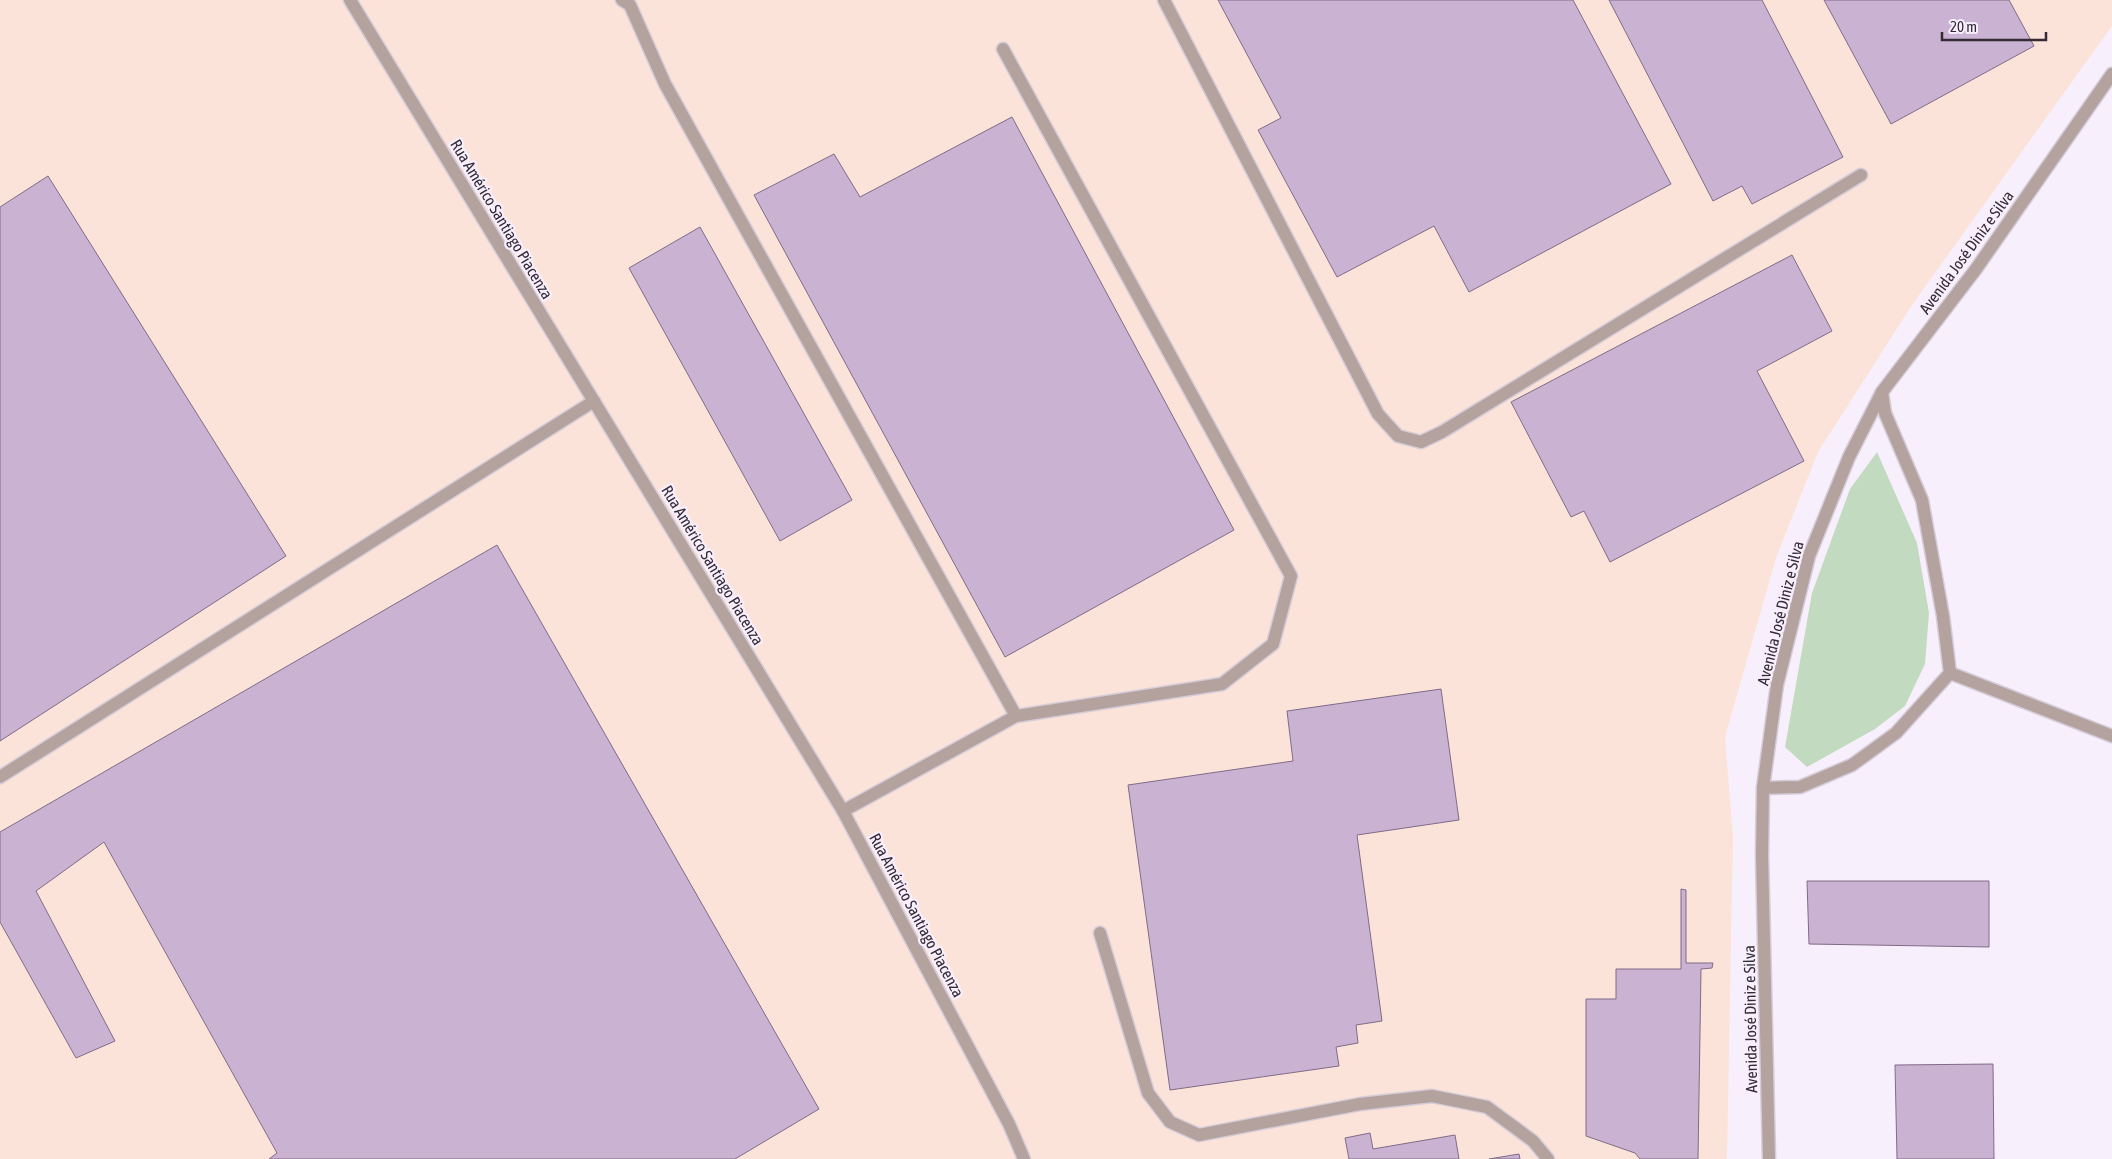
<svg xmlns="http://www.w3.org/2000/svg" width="2112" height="1159" viewBox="0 0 2112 1159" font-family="'Asap Condensed',sans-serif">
  <rect width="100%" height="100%" fill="#f8effc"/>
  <polygon fill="#fbe3d9" points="0,0 2112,0 2112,26 1912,305 1818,452 1776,558 1725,737 1733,837 1727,1159 0,1159"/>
  <polygon fill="#c2dac0" points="1877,452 1917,543 1929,613 1925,664 1905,706 1875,729 1807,767 1785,747 1812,593 1850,489"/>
  <g fill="#cab3d2" stroke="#806b87">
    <polygon points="1218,0 1573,0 1671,184 1469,292 1434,226 1337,277 1258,130 1281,118"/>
    <polygon points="1609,0 1762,0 1843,157 1752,204 1742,186 1713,201"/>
    <polygon points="1824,0 2009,0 2034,46 1891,124"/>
    <polygon points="1012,117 1234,530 1005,657 754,195 834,154 860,197"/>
    <polygon points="48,176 286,556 0,741 0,207"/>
    <polygon points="700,227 852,500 780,541 629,268"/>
    <polygon points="1792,255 1832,331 1757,371 1804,461 1610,562 1584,511 1571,517 1511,402"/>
    <polygon points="497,545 819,1109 735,1159 269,1159 277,1153 104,842 36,891 115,1041 76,1058 0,922 0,832"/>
    <polygon points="1441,689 1459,820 1357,835 1382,1021 1356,1025 1358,1043 1336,1047 1339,1066 1170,1090 1128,785 1293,761 1287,711"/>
    <polygon points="1807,881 1989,881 1989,947 1809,944"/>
    <polygon points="1681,889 1686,890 1686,963 1713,963 1712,968 1701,969 1698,1159 1640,1159 1635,1153 1586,1136 1586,999 1616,999 1616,969 1681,969"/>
    <polygon points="1993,1064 1994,1159 1897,1159 1895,1065"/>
    <polygon points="1370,1133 1373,1149 1455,1135 1459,1159 1349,1159 1345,1138"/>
    <polygon points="1519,1154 1520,1159 1489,1159"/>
  </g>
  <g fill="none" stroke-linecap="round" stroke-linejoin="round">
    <defs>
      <g id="minor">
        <polyline points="350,0 843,811 1009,1124 1024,1159"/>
        <polyline points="622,0 630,5 665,84 1016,716"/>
        <polyline points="1164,0 1378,414 1398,436 1421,442 1442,432 1861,175"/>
        <polyline points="1950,673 2112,736"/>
        <polyline points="0,777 594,401"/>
        <polyline points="1763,788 1800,787 1852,765 1896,733 1950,673 1943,616 1922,500 1885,413 1882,392"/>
        <polyline points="843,811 1016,716 1222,684 1273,644 1291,576 1003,49"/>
        <polyline points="1100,933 1148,1093 1170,1122 1199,1135 1360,1104 1432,1096 1487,1107 1533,1141 1548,1159"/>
        <polyline points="1769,1159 1762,855 1763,788 1777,685 1809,556 1849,457 1882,392 1976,269 2112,74"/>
      </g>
    </defs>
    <use href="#minor" stroke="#d5ccd9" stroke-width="15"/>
    <use href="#minor" stroke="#b4a29e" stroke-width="12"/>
  </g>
  <g text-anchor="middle" stroke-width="4.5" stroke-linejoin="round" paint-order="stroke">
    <g font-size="16" fill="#342b37" stroke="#f8effc">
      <text transform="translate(502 219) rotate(59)" y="6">Rua Américo Santiago Piacenza</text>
      <text transform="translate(1966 252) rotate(-54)" y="6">Avenida José Diniz e Silva</text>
      <text transform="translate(713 565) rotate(59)" y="6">Rua Américo Santiago Piacenza</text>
      <text transform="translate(1780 613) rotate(-76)" y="6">Avenida José Diniz e Silva</text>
      <text transform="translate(917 915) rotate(62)" y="6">Rua Américo Santiago Piacenza</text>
      <text transform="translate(1750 1019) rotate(-91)" y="6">Avenida José Diniz e Silva</text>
    </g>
  </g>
  <path d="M1942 32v8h104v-8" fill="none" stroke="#342b37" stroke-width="2.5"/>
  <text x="1950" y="32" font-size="15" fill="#342b37" stroke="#f8effc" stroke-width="4" paint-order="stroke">20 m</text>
</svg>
